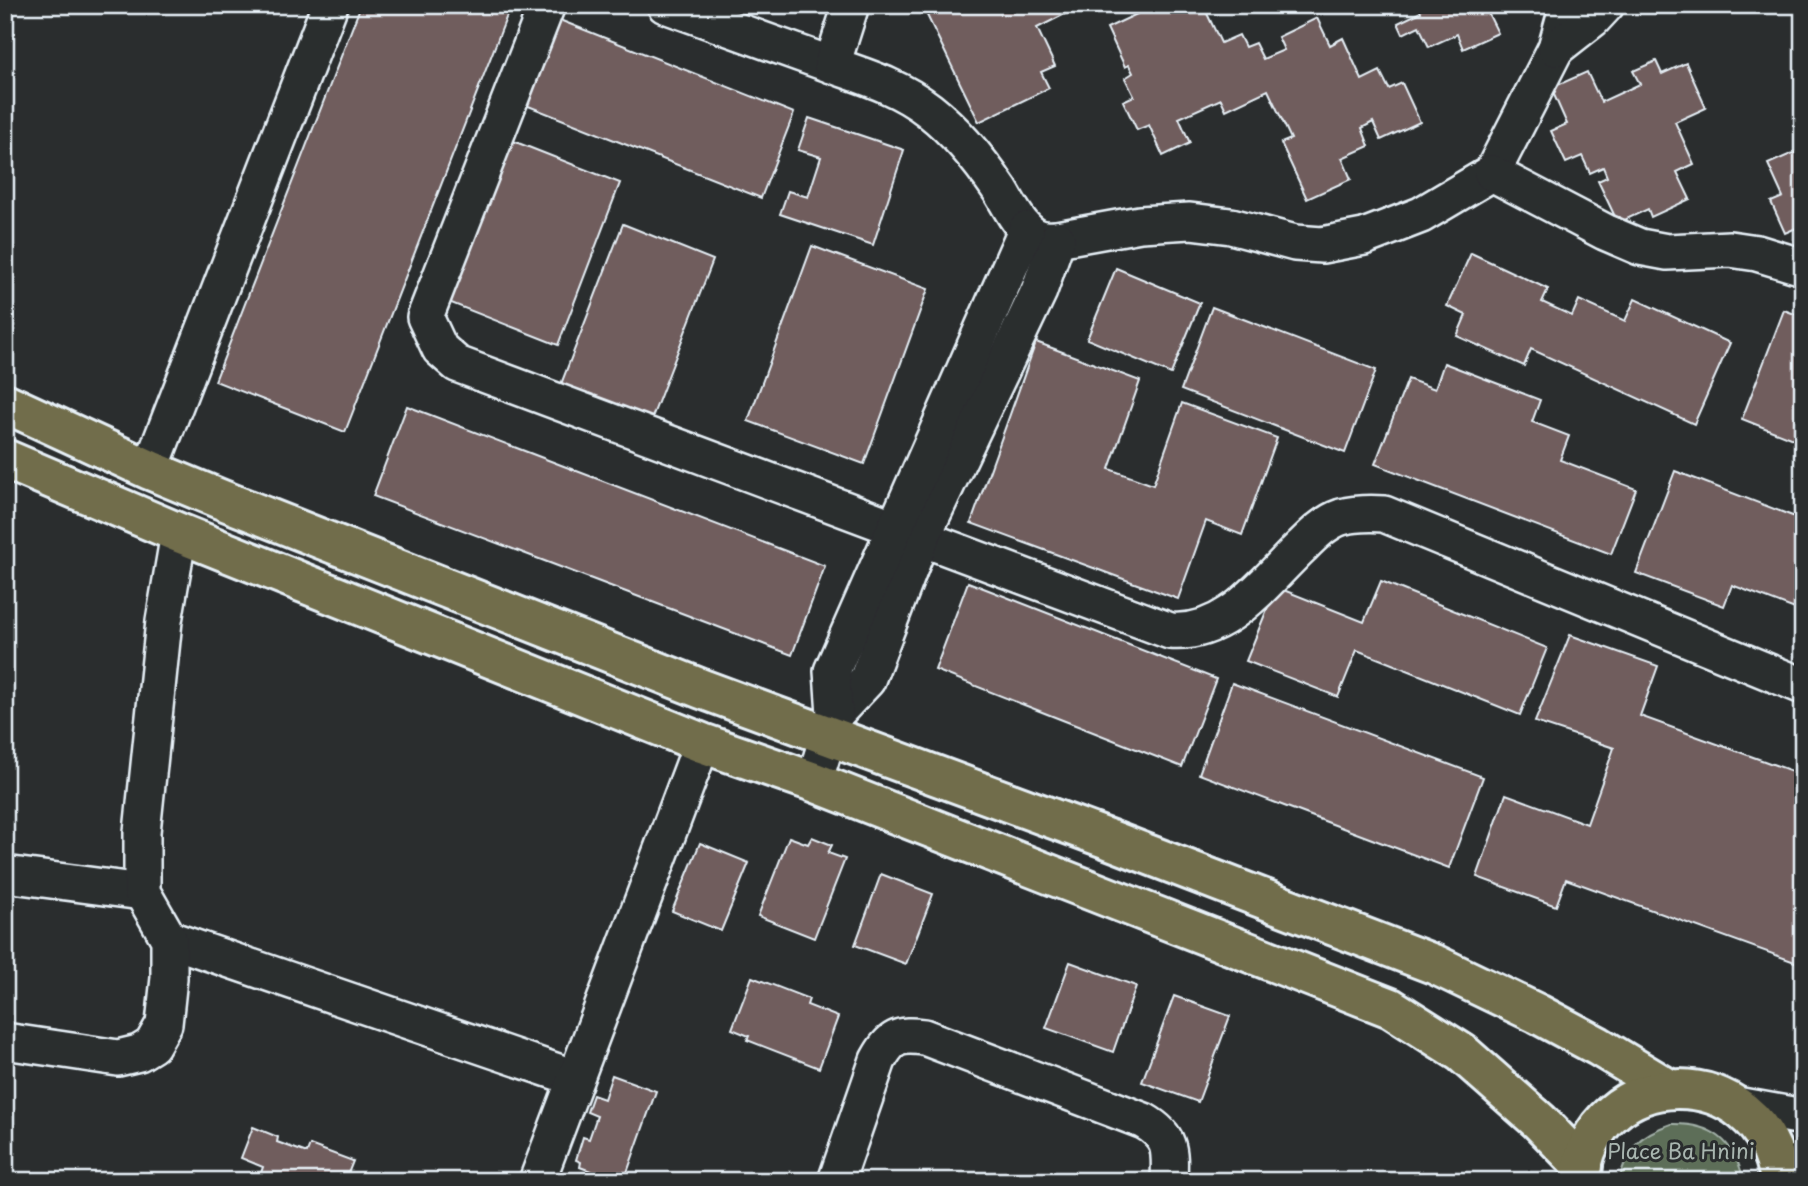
<svg xmlns="http://www.w3.org/2000/svg" width="1808" height="1186" viewBox="0 0 1808 1186" font-family="'Playpen Sans',sans-serif">
  <rect width="100%" height="100%" fill="#2a2d2e"/>
  <filter id="ink" filterUnits="userSpaceOnUse"><feTurbulence type="fractalNoise" baseFrequency=".0143" numOctaves="2"/><feDisplacementMap in="SourceGraphic" scale="14" xChannelSelector="R" yChannelSelector="G"/><feConvolveMatrix kernelMatrix="1 2 1 2 8 2 1 2 1" color-interpolation-filters="sRGB"/></filter>
  <g filter="url(#ink)">
    <path fill="#5d6e58" stroke="#a2b0a8" stroke-width="2" d="M1671,1124C1712,1123 1734,1140 1744,1181H1619C1627,1148 1638,1135 1671,1124Z"/>
    <g fill="#705d5d" stroke="#e8f1f8" stroke-width="2">
      <polygon points="361,5 511,5 345,432 215,381"/>
      <polygon points="922,5 1069,5 1071,11 1037,28 1055,66 1041,72 1049,88 979,122"/>
      <polygon points="1133,5 1203,5 1221,43 1239,35 1245,47 1255,43 1263,59 1284,50 1278,37 1317,18 1330,45 1343,38 1362,80 1380,71 1389,89 1402,83 1420,122 1381,140 1373,122 1362,128 1369,146 1342,158 1351,179 1307,199 1281,143 1291,139 1268,90 1226,110 1221,99 1179,118 1190,143 1163,156 1149,125 1137,130 1123,101 1134,96 1125,78 1133,73 1129,65 1125,67 1107,28 1137,14"/>
      <polygon points="1418,5 1494,5 1486,9 1498,33 1463,49 1457,34 1429,47 1419,26 1403,34 1398,23 1421,12"/>
      <polygon points="547,15 794,113 761,198 513,100"/>
      <polygon points="1656,61 1662,74 1686,63 1706,108 1675,122 1694,164 1677,172 1690,199 1651,217 1648,209 1618,223 1598,181 1607,177 1603,167 1590,173 1582,156 1566,163 1551,131 1567,124 1551,88 1587,72 1601,102 1640,84 1633,71"/>
      <polygon points="809,118 904,150 873,245 780,214 788,191 808,197 821,157 798,150"/>
      <polygon points="503,137 620,183 558,345 441,299"/>
      <polygon points="1800,150 1803,156 1803,225 1785,233 1771,202 1783,197 1768,164"/>
      <polygon points="623,224 713,260 648,428 558,392"/>
      <polygon points="812,246 928,289 864,464 748,421"/>
      <polygon points="1471,253 1548,289 1542,302 1572,316 1579,300 1625,321 1635,299 1730,343 1694,424 1531,349 1524,366 1457,336 1466,315 1447,306"/>
      <polygon points="1116,268 1200,303 1171,374 1087,339"/>
      <polygon points="1212,307 1376,370 1345,453 1181,390"/>
      <polygon points="1784,310 1803,317 1803,443 1742,419"/>
      <polygon points="1036,342 1140,381 1109,469 1153,485 1182,403 1277,438 1242,535 1206,521 1178,599 971,523"/>
      <polygon points="1444,363 1540,400 1532,422 1569,436 1560,460 1636,489 1611,554 1375,464 1408,379 1435,389"/>
      <polygon points="407,406 825,566 792,655 373,496"/>
      <polygon points="1675,471 1803,520 1803,612 1732,585 1724,606 1636,573"/>
      <polygon points="1381,581 1547,648 1520,715 1357,650 1338,697 1246,661 1276,587 1364,622"/>
      <polygon points="968,582 1216,679 1182,767 935,670"/>
      <polygon points="1570,635 1658,666 1640,716 1803,775 1803,965 1566,879 1556,906 1477,877 1506,794 1587,824 1614,748 1535,722"/>
      <polygon points="1232,683 1483,777 1449,868 1199,774"/>
      <polygon points="789,837 808,844 812,837 832,845 828,853 845,859 814,938 758,916"/>
      <polygon points="700,843 749,863 721,931 672,911"/>
      <polygon points="881,874 933,894 906,964 855,945"/>
      <polygon points="1070,962 1136,986 1113,1052 1046,1028"/>
      <polygon points="752,977 809,999 807,1005 838,1017 819,1068 747,1040 749,1036 732,1029"/>
      <polygon points="1174,996 1230,1016 1198,1102 1142,1082"/>
      <polygon points="612,1075 656,1091 624,1181 617,1181 580,1167 581,1162 576,1160 583,1137 589,1139 597,1116 587,1112 593,1095 604,1099"/>
      <polygon points="253,1127 278,1137 277,1142 307,1153 310,1145 353,1161 345,1181 258,1181 263,1167 241,1158"/>
    </g>
    <g fill="none" stroke-linecap="round" stroke-linejoin="round">
      <defs>
        <g id="minor">
          <path d="M547,5L425,317L440,349L457,364L1170,631C1227,636 1264,582 1302,546C1313,535 1326,522 1341,517C1356,513 1369,513 1384,514L1803,686"/>
          <polyline points="665,5 832,65"/>
          <path d="M851,5L832,65C866,77 900,87 929,110C956,131 981,162 1000,190C1008,203 1016,220 1027,230C1036,239 1045,240 1057,239L1140,224L1190,221L1231,226L1295,243L1322,245L1364,237L1421,215L1492,173L1556,48L1568,5"/>
          <polyline points="1556,48 1593,19 1606,5"/>
          <polyline points="1492,173 1605,232 1640,247 1667,252 1730,249 1757,253 1803,267"/>
          <polyline points="150,470 330,5"/>
          <polyline points="835,714 867,680 921,539 1039,291 1057,239"/>
          <polyline points="814,782 835,714 832,671 1026,230"/>
          <polyline points="5,874 142,892"/>
          <polyline points="169,939 575,1078"/>
          <polyline points="5,1041 118,1058 139,1053 152,1045 164,1024 169,978 169,939 142,892 142,832 164,621 179,533"/>
          <polyline points="1736,1105 1803,1117"/>
          <polyline points="1777,1163 1803,1164"/>
          <polyline points="537,1181 702,743"/>
          <path d="M836,1181L878,1060C891,1037 898,1034 924,1037L1144,1121C1172,1137 1170,1151 1169,1181"/>
        </g>
        <g id="major">
          <polyline points="5,403 150,470 220,499 702,689 1108,839 1436,965 1538,1014 1598,1046 1669,1089"/>
          <polyline points="5,459 179,533 702,743 814,782 1391,1008 1462,1053 1539,1121 1583,1166"/>
          <path d="M1580,1181C1589,1061 1763,1056 1780,1181"/>
        </g>
      </defs>
      <use href="#minor" stroke="#e8f1f8" stroke-width="40"/>
      <use href="#major" stroke="#e8f1f8" stroke-width="44"/>
      <use href="#minor" stroke="#2a2d2e" stroke-width="35"/>
      <use href="#major" stroke="#716d4b" stroke-width="38"/>
    </g>
  </g>
  <g text-anchor="middle" stroke-width="6" stroke-linejoin="round" paint-order="stroke">
    <g font-size="21" fill="#a9b6b0" stroke="#2a2d2e">
      <text x="1681" y="1159">Place Ba Hnini</text>
    </g>
  </g>
  <rect width="1808" height="1186" fill="none" stroke="#2a2d2e" stroke-width="28"/>
  <rect x="14" y="14" width="1780" height="1158" fill="none" stroke="#e8f1f8" stroke-width="2.5" filter="url(#ink)"/>
</svg>
